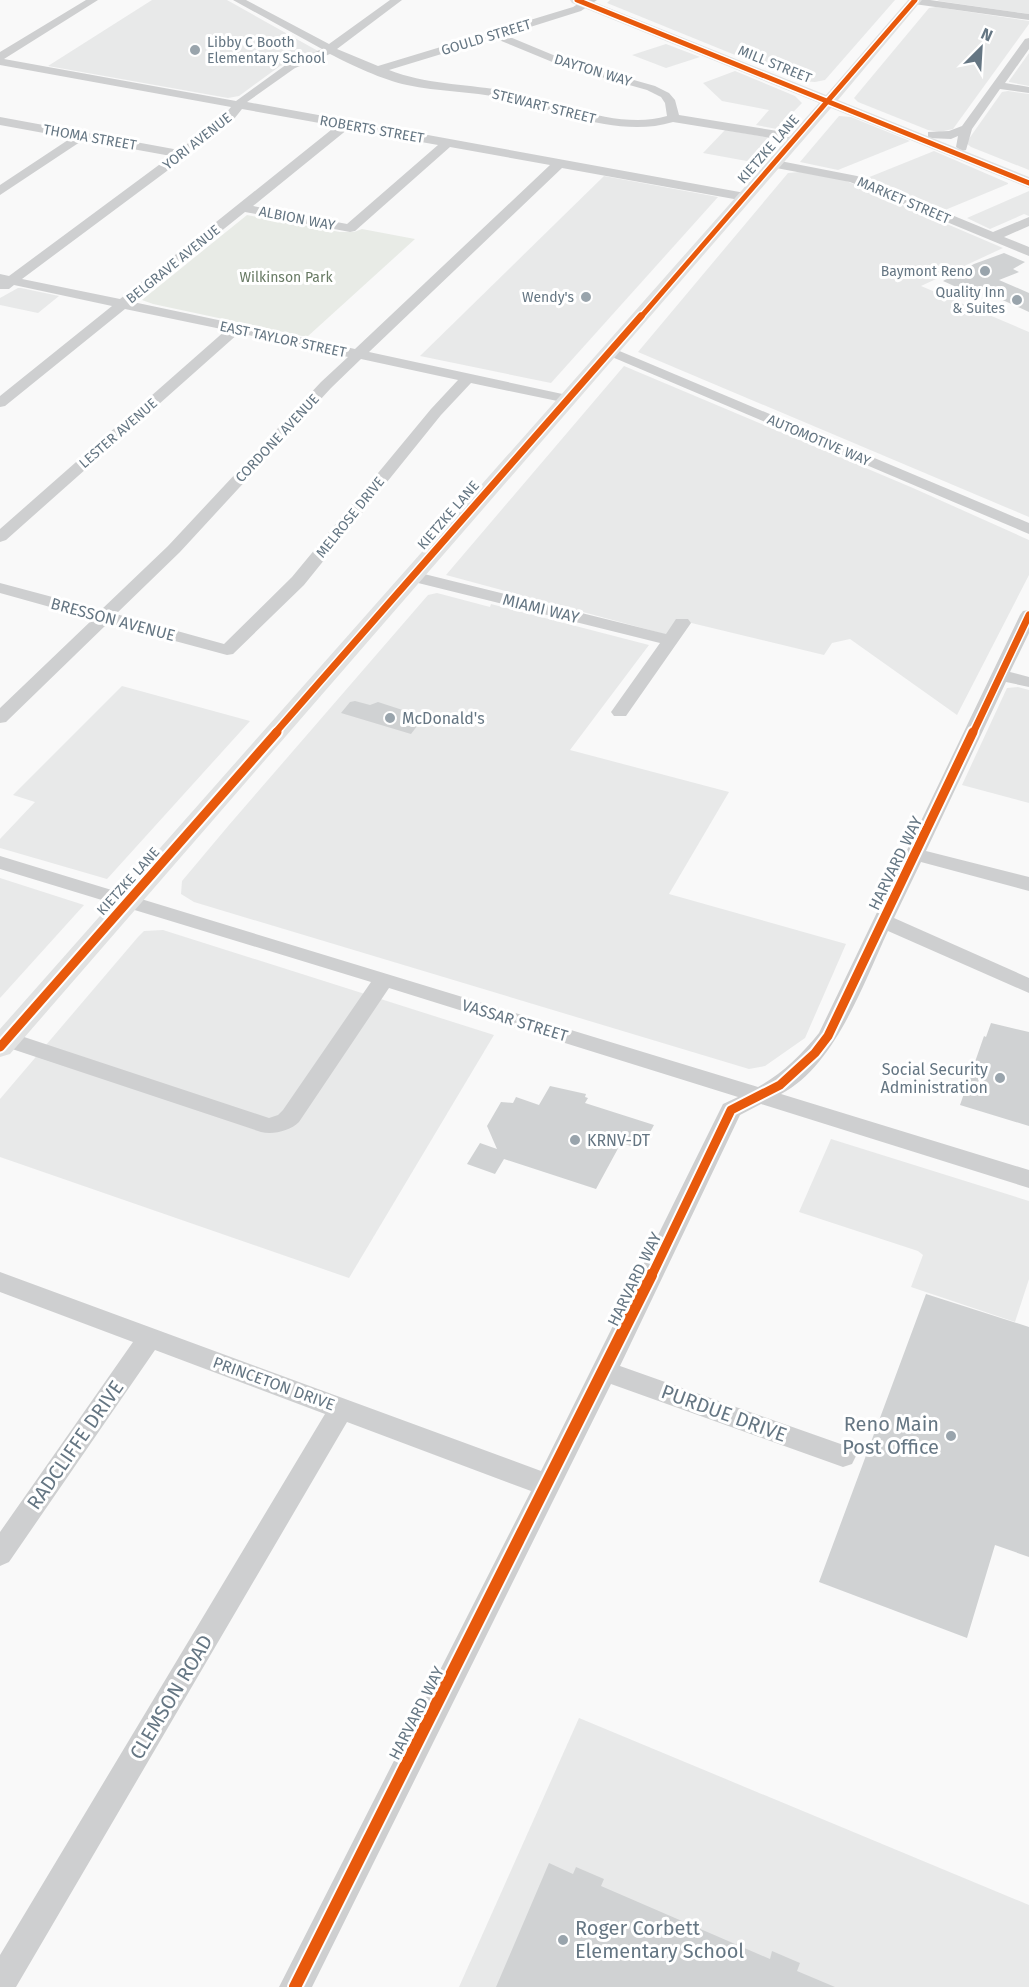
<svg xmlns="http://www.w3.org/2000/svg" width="1029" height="1987" viewBox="0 0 1029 1987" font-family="'Fira Sans',sans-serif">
  <rect width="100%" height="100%" fill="#f9f9f9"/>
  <g fill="#e8e9e9">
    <polygon points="152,0 227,0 318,51 280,66 239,96 228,98 48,66"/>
    <polygon points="610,0 895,0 825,80 815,82 802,81 745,59 607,3"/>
    <polygon points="937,0 1029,0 1029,14 939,1"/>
    <polygon points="936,7 1029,21 1029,24 953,129 939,132 928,130 858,102 854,98 929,8"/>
    <polygon points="666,44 700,57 666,68 632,55"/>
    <polygon points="1029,53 1029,86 1009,82 1009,81"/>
    <polygon points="735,71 795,96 802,103 777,129 756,125 769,110 722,101 703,83"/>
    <polygon points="1008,91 1029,94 1029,170 971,147 966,143 1002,92"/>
    <polygon points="839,116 851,117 910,141 838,170 800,162"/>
    <polygon points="725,130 767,137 771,139 752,162 703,153"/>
    <polygon points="934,151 1008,183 1008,184 945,210 867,178"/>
    <polygon points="800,172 844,180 1003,248 921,286 1029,332 1029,517 638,352 788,173"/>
    <polygon points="604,176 718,197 551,383 420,356"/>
    <polygon points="1029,191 1029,216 1024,214 990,229 967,218"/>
    <polygon points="18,288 21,288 59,296 38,313 0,305 0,298"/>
    <polygon points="624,366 913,488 1029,540 1029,575 957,715 850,639 832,643 824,655 679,620 668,635 446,575"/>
    <polygon points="437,593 490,607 491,604 649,645 570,750 729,792 669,894 846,944 805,1038 765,1066 749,1069 194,902 181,894 182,881 229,825 428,595"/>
    <polygon points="122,686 250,721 107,879 0,848 0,839 35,802 13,795"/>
    <polygon points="1018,687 1029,690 1029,803 962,785 1007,688"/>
    <polygon points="0,878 84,905 0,998"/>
    <polygon points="163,930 494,1035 349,1278 0,1157 0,1099 138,937 144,931"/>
    <polygon points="831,1139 1029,1201 1029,1279 1015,1322 911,1287 923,1255 918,1251 799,1212"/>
    <polygon points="579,1718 1029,1905 1029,1987 459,1987"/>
  </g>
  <polygon fill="#e8ebe6" points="247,215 340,232 354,232 362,229 415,239 307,337 153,304 142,300"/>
  <g fill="#d0d2d3">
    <polygon points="1004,253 1025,262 1013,269 1019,272 999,280 1029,293 1029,312 974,287 963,290 943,281 974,264"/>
    <polygon points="355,701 370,705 378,702 424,717 411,734 341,713 350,702"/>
    <polygon points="991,1023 1029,1032 1029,1126 960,1105 984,1036 986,1037"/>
    <polygon points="550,1086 586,1094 585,1097 588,1098 585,1103 654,1125 643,1145 640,1144 638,1148 621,1143 596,1189 504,1159 495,1174 467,1164 480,1143 497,1149 487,1126 501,1102 513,1103 516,1097 539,1105"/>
    <polygon points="926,1294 1029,1327 1029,1557 995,1545 967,1638 819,1582"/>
    <polygon points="549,1863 573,1874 576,1867 604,1879 601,1886 770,1959 772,1951 800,1963 797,1971 835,1987 496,1987"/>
  </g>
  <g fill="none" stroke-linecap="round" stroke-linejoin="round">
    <g fill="#cecfd0" fill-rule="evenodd">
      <path d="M86,0H98L4,59L236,101L287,64L322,49L233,0H246L329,44L390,0H402L337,49L378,66L573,7L584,0H597L581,11L505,35L570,62L655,86L669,93L675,100L679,115L796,134L802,138L796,142L673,122C617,139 557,109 502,98C471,91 438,92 407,85C383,80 351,65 330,54L295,68L247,102L745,193L751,197L745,201L562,168L369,352L567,395L574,399L572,402L567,403L471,383L441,415L304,585L233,654L227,655L108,623L6,722L0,723V708L93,619L0,593V583L101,610L168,546L321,382L348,357L239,333L6,540L0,542V529L226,330L125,309L5,406L0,407V396L112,306L14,285L9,289H0V274L9,276L171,156L83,140L0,195V185L71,138L0,125V117L179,150L222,118L231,107L0,65V52ZM494,38L562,66L647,90L661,97L665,103L667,116C617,131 550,99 501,90C463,84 425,84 389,70ZM242,109L336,126L120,299L22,279L230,124ZM348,129L438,145L347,224L253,206ZM450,147L550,165L355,349L133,302L245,212L350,232L355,231ZM361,359L458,380L431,409L292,577L224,644L116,614L180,552L331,388Z"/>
      <polygon points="909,0 930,0 1029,14 1029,20 914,4 910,3"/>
      <polygon points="1029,38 1029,49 1005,83 1029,87 1029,93 1000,89 972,129 966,150 962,151 956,147 958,136 951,139 928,138 928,132 949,131 962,126 1025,39"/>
      <polygon points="775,160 857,176 993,232 1029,217 1029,226 1004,237 1029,247 1029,256 850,182 771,167 769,164 771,161"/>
      <polygon points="610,347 1029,523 1029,534 605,354 603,351"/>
      <polygon points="412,571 666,634 676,619 688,619 691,623 626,716 614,716 611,712 660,643 406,580 404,576"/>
      <path d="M1029,610V633L1010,672L1029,677V687L1006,682L926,851L1029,877V891L921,862L894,918L1029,978V993L888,931C863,984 835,1066 781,1094L1029,1170V1188L761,1104L740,1115L620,1366L852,1448L856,1456L852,1464L843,1467L611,1384L312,1987H279L531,1491L347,1422L16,1987H0V1955L325,1414L155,1350L9,1562L0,1566V1532L133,1342L0,1292V1272L541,1471L720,1110L723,1104L738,1097L389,988L299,1122C290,1131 273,1135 261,1132L0,1045V1033L7,1031L15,1034L269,1118L278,1115L283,1110L371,982L0,869V856L758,1087C782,1074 802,1054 819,1033L1020,615L1023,611Z"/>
    </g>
    <polygon fill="#e1e2e2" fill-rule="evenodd" points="570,0 589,0 826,95 908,0 922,0 838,100 1029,177 1029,188 831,108 10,1054 0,1057 0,1029 819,103 572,3"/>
    <defs>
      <g id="cycleway-far3">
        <polyline points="577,0 1029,183"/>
        <polyline points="640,318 915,0"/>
      </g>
      <g id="cycleway-far2">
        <polyline points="275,733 641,316"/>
        <polyline points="973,733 1029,615"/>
      </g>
      <g id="cycleway-far1">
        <polyline points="0,1047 277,732"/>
        <polyline points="651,1277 731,1110 780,1085 815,1053 828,1036 973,732"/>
      </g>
      <polyline id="cycleway" points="295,1987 651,1275"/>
    </defs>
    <use href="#cycleway-far3" stroke="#fff" stroke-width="8"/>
    <use href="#cycleway-far2" stroke="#fff" stroke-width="10"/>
    <use href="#cycleway-far1" stroke="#fff" stroke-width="13"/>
    <use href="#cycleway" stroke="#fff" stroke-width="16"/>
    <use href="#cycleway-far3" stroke="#e8590c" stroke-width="5"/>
    <use href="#cycleway-far2" stroke="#e8590c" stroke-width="7"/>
    <use href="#cycleway-far1" stroke="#e8590c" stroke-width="9"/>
    <use href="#cycleway" stroke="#e8590c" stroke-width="12"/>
  </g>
  <g fill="#99a4ac" stroke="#fff" stroke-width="2">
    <circle cx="195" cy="50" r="6"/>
    <circle cx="985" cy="271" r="6"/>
    <circle cx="586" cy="297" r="6"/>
    <circle cx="1017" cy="300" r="6"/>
    <circle cx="390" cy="718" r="6"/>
    <circle cx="1000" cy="1078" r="6"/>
    <circle cx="575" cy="1140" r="6"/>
    <circle cx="951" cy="1436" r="6"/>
    <circle cx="563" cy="1940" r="6"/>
  </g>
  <g text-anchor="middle" stroke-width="6" stroke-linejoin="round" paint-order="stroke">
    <g font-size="14" fill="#657683" stroke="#fff">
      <text transform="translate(486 37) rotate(-17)" y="5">GOULD STREET</text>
      <text transform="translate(775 64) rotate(22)" y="5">MILL STREET</text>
      <text transform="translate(593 70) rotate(17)" y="5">DAYTON WAY</text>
      <text transform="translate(544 106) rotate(14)" y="5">STEWART STREET</text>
      <text transform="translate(372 129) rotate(10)" y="5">ROBERTS STREET</text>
      <text transform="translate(90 137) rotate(10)" y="5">THOMA STREET</text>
      <text transform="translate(197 141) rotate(-38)" y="5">YORI AVENUE</text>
      <text transform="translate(768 149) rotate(-49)" y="5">KIETZKE LANE</text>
      <text transform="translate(904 200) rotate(23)" y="5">MARKET STREET</text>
      <text transform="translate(297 218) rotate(11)" y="5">ALBION WAY</text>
      <text transform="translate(173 264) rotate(-39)" y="5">BELGRAVE AVENUE</text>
      <text transform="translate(283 339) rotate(12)" y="5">EAST TAYLOR STREET</text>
      <text transform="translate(118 433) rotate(-41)" y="5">LESTER AVENUE</text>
      <text transform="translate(277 438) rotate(-47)" y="5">CORDONE AVENUE</text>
      <text transform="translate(819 440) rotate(23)" y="5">AUTOMOTIVE WAY</text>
      <text transform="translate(448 515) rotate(-49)" y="5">KIETZKE LANE</text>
      <text transform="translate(350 517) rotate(-51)" y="5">MELROSE DRIVE</text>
      <text transform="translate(128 881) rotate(-48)" y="5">KIETZKE LANE</text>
    </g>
    <g font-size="14" fill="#657683" stroke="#fff" text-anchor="end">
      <text x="207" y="47" text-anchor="start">Libby C Booth<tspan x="207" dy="16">Elementary School</tspan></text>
      <text x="973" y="276">Baymont Reno</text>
      <text x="1005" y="297">Quality Inn<tspan x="1005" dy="16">&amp; Suites</tspan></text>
      <text x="574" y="302">Wendy's</text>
    </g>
    <g font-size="14" fill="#687a64" stroke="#fff">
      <text x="286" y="282">Wilkinson Park</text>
    </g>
    <g font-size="16" fill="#657683" stroke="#fff">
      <text transform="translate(541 608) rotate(14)" y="6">MIAMI WAY</text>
      <text transform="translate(113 619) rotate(15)" y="6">BRESSON AVENUE</text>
      <text transform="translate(895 863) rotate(-64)" y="6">HARVARD WAY</text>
      <text transform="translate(515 1020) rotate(17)" y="6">VASSAR STREET</text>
      <text transform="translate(634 1279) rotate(-64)" y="6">HARVARD WAY</text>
      <text transform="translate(274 1383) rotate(20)" y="6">PRINCETON DRIVE</text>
      <text transform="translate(416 1713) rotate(-63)" y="6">HARVARD WAY</text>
    </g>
    <g font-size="16" fill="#657683" stroke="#fff" text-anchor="start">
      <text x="402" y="724">McDonald's</text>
      <text x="988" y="1075" text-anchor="end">Social Security<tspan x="988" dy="18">Administration</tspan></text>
      <text x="587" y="1146">KRNV-DT</text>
    </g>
    <g font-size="20" fill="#657683" stroke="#fff">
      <text transform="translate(724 1413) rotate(20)" y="7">PURDUE DRIVE</text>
      <text transform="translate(75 1445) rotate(-55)" y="7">RADCLIFFE DRIVE</text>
      <text transform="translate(171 1697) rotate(-59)" y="7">CLEMSON ROAD</text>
    </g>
    <g font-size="20" fill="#657683" stroke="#fff" text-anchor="end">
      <text x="939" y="1431">Reno Main<tspan x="939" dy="23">Post Office</tspan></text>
      <text x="575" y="1935" text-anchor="start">Roger Corbett<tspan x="575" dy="23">Elementary School</tspan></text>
    </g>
  </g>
  <g transform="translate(981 48) rotate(24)" stroke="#ffffff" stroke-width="4.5" paint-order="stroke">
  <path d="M0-4.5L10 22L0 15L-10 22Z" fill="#657683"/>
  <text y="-9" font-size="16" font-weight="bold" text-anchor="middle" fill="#657683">N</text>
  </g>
</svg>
